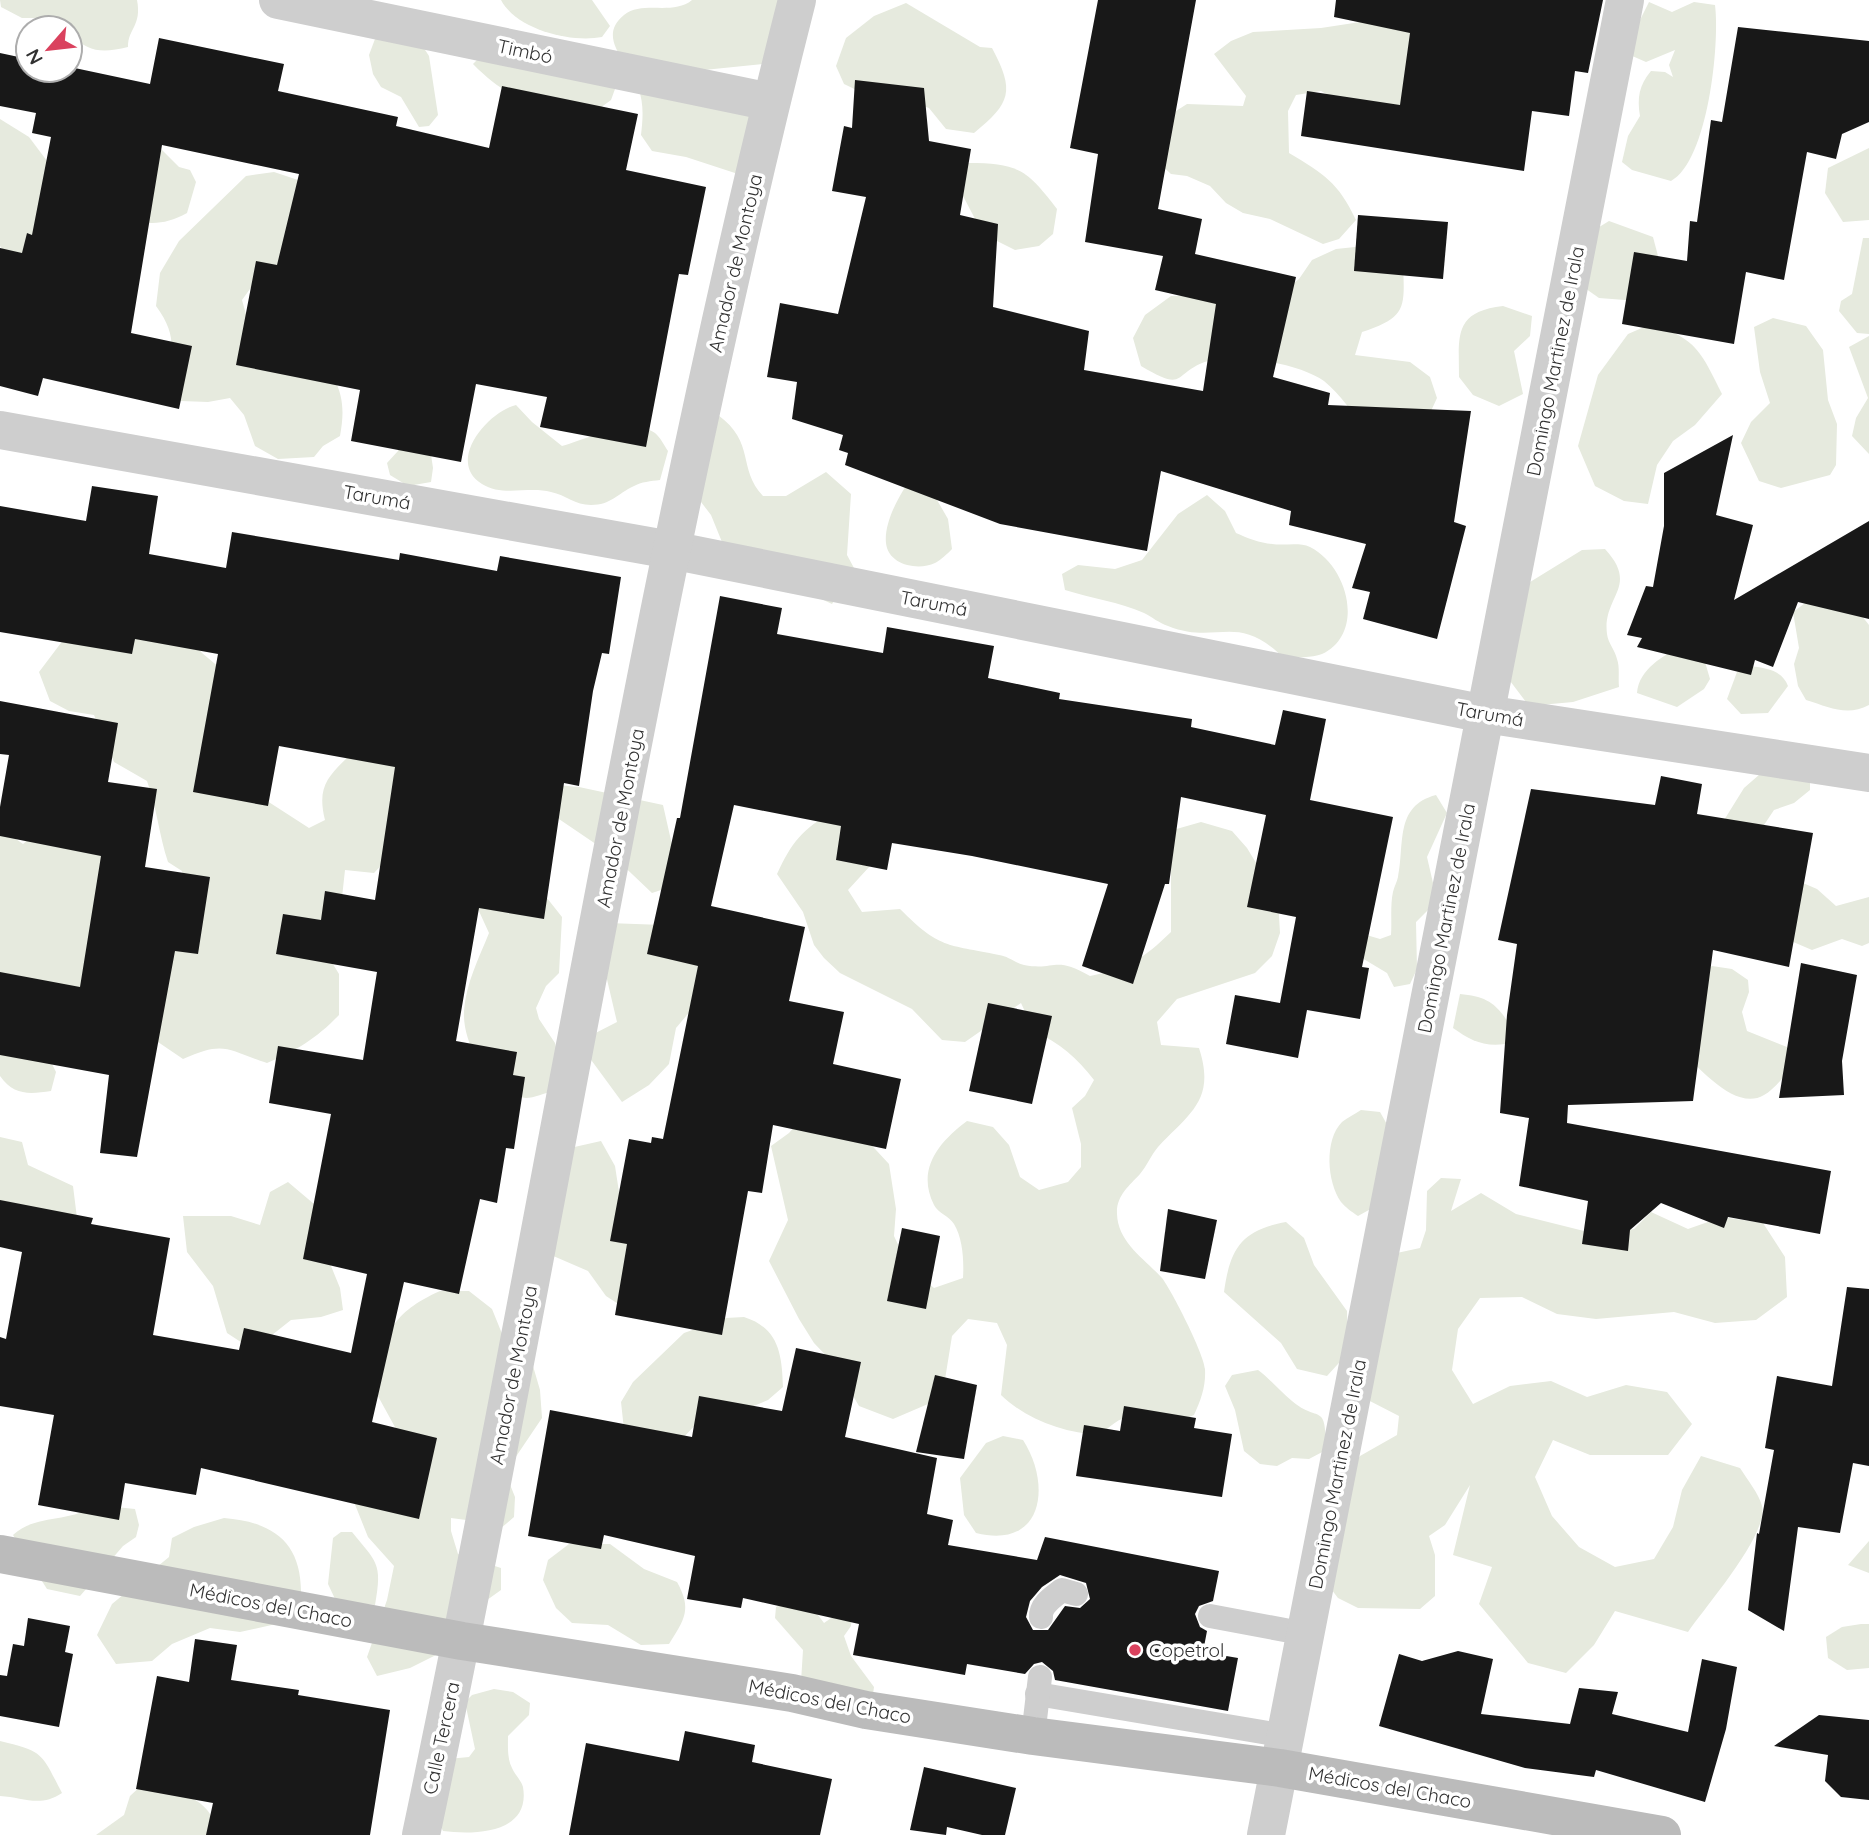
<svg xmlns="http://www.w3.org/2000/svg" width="1869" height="1835" viewBox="0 0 1869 1835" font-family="Quicksand,sans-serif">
  <rect width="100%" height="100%" fill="#fff"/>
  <g fill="#e6eade">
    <path d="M0,0H137C142,26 128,28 128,47C103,53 89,53 70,34V28L35,18H22L1,7Z"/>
    <path d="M501,0H592L610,26L602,37C571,43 517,30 501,0Z"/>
    <path d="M692,0H793L763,64L704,70L754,111L738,174L686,157L652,151L641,135C643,118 644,103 638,87C631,63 595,39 624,15C643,0 673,16 692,0Z"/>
    <path d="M1649,2L1672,12L1694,2L1715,5C1720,44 1708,161 1671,181L1632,170L1622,162L1628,136L1640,116C1637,98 1639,85 1651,71L1665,72L1673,77L1669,65L1675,50L1646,62L1630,55L1635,30Z"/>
    <path d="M906,3L980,47L992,48C1015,91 1011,103 974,133L946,129L929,108L900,98L867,95L844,84L836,66L846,38L874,16Z"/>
    <path d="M1380,19L1430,41L1422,108L1346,105L1321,91L1296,95L1288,111L1289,153C1324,174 1338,182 1356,220L1339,239L1323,244L1270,219L1243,213L1226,203L1210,186L1187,176L1171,174L1158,162L1165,118L1187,104L1243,106L1246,96L1214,54L1231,41L1253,32L1321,28Z"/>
    <polygon points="412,30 429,56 438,115 429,126 419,127 401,97 381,87 373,74 369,55 375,39"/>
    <path d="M494,43L615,89L611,100L592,114C539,106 512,104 473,64Z"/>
    <polygon points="0,119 29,137 47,161 31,288 0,246"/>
    <polygon points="1869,148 1869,220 1843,222 1825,193 1828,168"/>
    <path d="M161,149L179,167L190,170L196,182L187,213C165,225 150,225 126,219Z"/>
    <path d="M968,163C1019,163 1027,170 1057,209L1053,234L1039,246L1015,250L983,234L963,196Z"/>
    <path d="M274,172L298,180L348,217L255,282L242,300L258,358L334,378C344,398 344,414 340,436L323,446L314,457L278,459L255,446L244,415L230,398L208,402L181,401L167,386C172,351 178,336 156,306L160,273L179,241L246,176Z"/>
    <polygon points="1609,221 1653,237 1663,275 1638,301 1599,298 1582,286 1583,237"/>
    <polygon points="1863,238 1869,238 1869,334 1857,333 1839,311 1841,301 1852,294"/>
    <path d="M1355,247L1379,251L1403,265C1405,309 1406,317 1362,332L1355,355L1410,362L1430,377L1437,398L1425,424L1365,431C1353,413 1341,395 1324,381C1301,364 1235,352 1208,361C1172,372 1188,394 1141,366L1133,338L1145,315L1171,296L1279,294L1299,279L1312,260L1336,249Z"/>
    <path d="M1503,306L1532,316L1530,336L1514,351L1523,394L1499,406L1473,395L1459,377C1459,336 1453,312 1503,306Z"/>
    <polygon points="1773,318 1806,326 1823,350 1828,400 1837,424 1836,465 1830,475 1781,488 1759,481 1741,443 1751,422 1770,403 1760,372 1754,327"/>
    <path d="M1651,324C1697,338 1702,354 1722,394L1695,425L1673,441L1657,465L1648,504L1624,501L1595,486L1578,446L1598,375L1628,334Z"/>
    <polygon points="1869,336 1869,454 1852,436 1856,418 1868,398 1849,347"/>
    <path d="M516,405L532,422L562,446C588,439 630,417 655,433C660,437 664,445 668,451L660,480C651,481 641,482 634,486C617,494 611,505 591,505C575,505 566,495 551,492C529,486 502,497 482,484C445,461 489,411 516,405Z"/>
    <path d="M718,415C756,443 737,468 763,496H786L826,472L851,494L847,555L854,568L832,604L794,586L722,542L711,515L678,472Z"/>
    <polygon points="405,433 430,448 433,468 431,482 408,486 390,475 387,463 398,451"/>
    <path d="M926,481L948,519L952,549C947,554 941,560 935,563C918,571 888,565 886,543C884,525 896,501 906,486Z"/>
    <path d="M1207,495L1225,511L1236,533C1247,538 1260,543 1272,544C1284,546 1299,542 1310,547C1348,566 1366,633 1322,654C1312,658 1295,657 1284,658C1236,611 1218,646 1168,626C1159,623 1152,617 1144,613C1120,602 1090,598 1065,590L1062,574L1078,565L1115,569L1142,560L1178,514Z"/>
    <path d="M1605,549C1640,587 1602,596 1607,634C1608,643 1615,650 1617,659C1620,667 1618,678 1619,687L1573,702L1529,706L1498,665L1506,597L1582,550Z"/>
    <path d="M1812,598L1854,606L1869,625V705C1847,717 1829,707 1806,700L1798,686L1794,664L1799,648L1793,612Z"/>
    <path d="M73,627L188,634L202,653L220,668L247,788L309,828L325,820C316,784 330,775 354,751L523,782L579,787L663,805L677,867L673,886L652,893L612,855L553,815L408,837L374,873L345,870L339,925L317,938L339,974V1015C317,1038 296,1051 267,1063C227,1050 225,1040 183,1059L158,1042L43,1046L56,1072L51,1091C30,1094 14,1096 0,1076V828L23,844L60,813L113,866L192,906L182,871L168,862C159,835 157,808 147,781L114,762L94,715L69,711L50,701L39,672Z"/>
    <path d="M1683,645L1705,662L1710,679L1704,689L1677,707L1637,693C1639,669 1663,656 1683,645Z"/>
    <path d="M1749,666C1766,668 1782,670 1788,686L1768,713L1741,714L1727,699L1737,672Z"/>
    <polygon points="1775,761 1810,770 1810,790 1794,803 1774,810 1752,843 1721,825 1744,788"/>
    <path d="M1436,795L1447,813L1427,857L1433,883L1431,907L1416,922L1417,969L1410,984L1394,987L1387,973L1357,955L1353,931L1380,939L1391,935C1392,922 1390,905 1393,892C1394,887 1397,882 1398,877C1405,845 1394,806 1436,795Z"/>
    <path d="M833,812L870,866L848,890L862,912L900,909C940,949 946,944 999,955C1008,956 1015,963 1024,965C1056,971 1054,955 1090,976C1129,968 1143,959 1171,932V867L1159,834L1201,822L1232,831L1247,848L1278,899L1280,933L1272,956L1255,973L1177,999L1157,1022L1161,1045L1199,1048C1216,1100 1190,1113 1158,1147C1151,1155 1147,1166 1140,1174C1129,1186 1116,1196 1117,1214C1118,1243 1145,1259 1162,1278C1172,1291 1204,1354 1205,1369C1206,1386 1201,1400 1194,1415L1168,1426C1134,1413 1127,1410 1100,1435C1064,1433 1027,1420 1001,1395L1007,1345L997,1323L968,1319L952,1336L942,1398L893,1419L859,1406L835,1365L814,1343L799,1319L769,1261L788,1220L771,1146L789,1133L811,1108H837L889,1164L896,1209L894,1236L909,1268L934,1288L963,1278C964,1261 963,1239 954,1224C949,1216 938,1213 934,1205C916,1169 939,1142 967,1121L993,1127L1009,1145L1020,1177L1039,1190L1068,1182L1081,1167V1144L1072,1108L1085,1096L1094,1080C1077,1058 1060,1043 1034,1031L1021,1003L965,1042L942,1040L912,1009L840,973L824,958L814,945L803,912L777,874C792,842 802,829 833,812Z"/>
    <polygon points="1803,883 1817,889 1836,906 1869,897 1869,943 1862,946 1842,939 1812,950 1791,941"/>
    <path d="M543,893L562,917L559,973L546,986L536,1008L539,1019L555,1043L562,1073L553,1091C545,1093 534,1098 526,1098C490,1094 462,1044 464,1011C466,983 479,958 489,933L478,909V896Z"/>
    <polygon points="608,923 663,925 713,956 692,1009 676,1028 669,1064 649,1085 622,1102 578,1042 617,1022 598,941"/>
    <path d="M1712,966L1732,969L1748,980L1749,992L1742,1012L1747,1031L1787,1047L1792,1067C1784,1076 1774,1090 1764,1095C1736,1112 1700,1068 1681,1051L1696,978Z"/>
    <path d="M1460,994C1484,996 1495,1002 1508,1022L1505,1044C1483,1047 1470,1040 1453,1028Z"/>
    <path d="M1361,1110L1380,1112L1389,1128L1376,1206L1358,1216C1352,1212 1345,1207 1341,1202C1327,1182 1324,1140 1342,1122C1347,1118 1355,1114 1361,1110Z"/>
    <polygon points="0,1137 22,1142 28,1165 73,1186 78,1226 0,1203"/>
    <polygon points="601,1141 615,1166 621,1205 637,1242 623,1307 606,1296 588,1271 551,1255 570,1148"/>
    <path d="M1441,1178L1461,1179L1451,1211L1481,1193L1516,1214L1596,1234L1634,1229L1651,1212L1688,1229L1722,1217L1763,1223L1785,1257L1787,1297L1756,1320L1715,1323L1674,1312L1596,1319L1557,1314L1522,1297L1480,1298L1458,1329L1452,1370L1473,1404L1510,1386L1551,1381L1587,1397L1626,1385L1667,1392L1692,1424L1668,1455H1590L1553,1440L1535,1477L1552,1516L1579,1547L1615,1567L1654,1559L1673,1527L1682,1490L1701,1456L1740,1468C1747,1479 1759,1494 1762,1506C1769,1534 1705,1607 1688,1632L1615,1611L1594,1645L1566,1673L1528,1663L1479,1604L1492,1567L1453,1555L1470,1485L1445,1525L1429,1536L1435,1555V1596L1420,1609L1358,1608L1338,1598L1315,1568L1350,1471L1360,1456L1397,1435L1399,1416L1364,1398L1383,1256L1420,1248L1426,1230L1427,1191Z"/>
    <polygon points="288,1182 327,1215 331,1266 340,1288 343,1310 321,1317 291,1320 253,1350 227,1333 213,1286 187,1252 183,1216 231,1216 260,1225 270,1192"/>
    <path d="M1286,1222L1304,1238L1314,1265L1347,1311L1348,1353L1327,1376L1297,1369L1281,1343L1224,1292C1230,1249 1241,1230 1286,1222Z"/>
    <path d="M440,1291H469L492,1309L507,1346L533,1366L540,1390L542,1418L513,1461L509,1482L515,1497L514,1517L500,1529L474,1521L451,1518V1531L458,1554L501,1568V1590L466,1615L438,1654L410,1668L377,1676L367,1657L387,1600L394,1566L368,1537L354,1502L412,1458L368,1378C388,1333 391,1313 440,1291Z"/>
    <path d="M744,1317C779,1328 782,1355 783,1387L768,1400L744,1410L700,1420L682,1439L627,1457L621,1402L633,1382L684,1333L726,1318Z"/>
    <path d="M1258,1370C1270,1379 1280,1391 1292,1401C1319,1424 1326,1400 1326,1450L1309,1459L1292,1458L1277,1466L1260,1464L1244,1451L1235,1410L1225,1386L1232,1375Z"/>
    <path d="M1003,1436L1023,1440C1052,1485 1043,1550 976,1533L964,1515L960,1478L986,1443Z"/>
    <path d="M96,1505L135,1509L139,1525L136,1537L123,1546L80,1596L47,1589L13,1535C35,1514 70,1523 96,1505Z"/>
    <path d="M224,1518C274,1522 302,1543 301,1595L276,1624L240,1632L210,1628L172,1644L152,1661L116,1664L97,1635L112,1604L169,1557L172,1538L194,1527Z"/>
    <path d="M341,1532H352C376,1562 383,1562 375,1605L336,1601L328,1584L333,1538Z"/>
    <polygon points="1869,1541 1869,1573 1848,1565"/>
    <path d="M569,1544H610L644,1569L677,1582C692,1609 685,1619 669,1644L641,1645L608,1625L572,1623L556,1608L543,1580L548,1560Z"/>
    <polygon points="788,1601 815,1611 824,1623 843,1610 852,1613 851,1626 844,1636 851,1656 874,1687 872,1701 801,1682 803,1650 775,1618 776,1607"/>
    <polygon points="1861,1624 1869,1624 1869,1668 1847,1670 1828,1658 1826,1637 1842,1627"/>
    <path d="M494,1689L513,1692L530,1703L529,1715L508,1736C508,1746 507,1758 512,1768C515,1775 521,1780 523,1787C531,1834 474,1835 443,1831L438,1821L448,1759L469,1757L475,1749L465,1702L472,1695Z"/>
    <path d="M0,1741C45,1752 41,1753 62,1793C40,1808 23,1797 0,1796Z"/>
    <path d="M144,1783C173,1789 216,1798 216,1835H96L124,1815L130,1796Z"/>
  </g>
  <g fill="#181818" fill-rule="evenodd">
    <polygon points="1098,0 1196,0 1158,209 1202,219 1195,254 1296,277 1273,377 1330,393 1328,405 1471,411 1454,522 1466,526 1437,639 1363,619 1370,592 1352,588 1366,544 1289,525 1291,511 1161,471 1147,551 1000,524 845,465 848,453 839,450 843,435 792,419 797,382 767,377 780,303 838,314 866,197 832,191 844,126 852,128 855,80 924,88 929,141 971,149 960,215 998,224 993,307 1089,331 1084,370 1203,391 1216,304 1155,290 1163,256 1085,242 1098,154 1070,148"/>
    <polygon points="1336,0 1603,0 1588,73 1575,71 1569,116 1532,111 1524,171 1301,136 1307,91 1400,105 1410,33 1334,17"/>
    <polygon points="1738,27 1869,41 1869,122 1842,134 1836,159 1807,152 1784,280 1746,272 1734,344 1622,324 1634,252 1687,261 1690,221 1697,222 1711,120 1722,122"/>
    <polygon points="159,38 284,64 278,91 398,117 396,126 489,148 502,86 638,114 626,170 706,187 688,275 679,274 646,447 540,427 547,397 476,384 461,462 351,441 360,390 236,365 256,261 277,265 299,174 162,145 131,333 192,346 179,409 43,378 38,396 0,386 0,248 22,253 27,233 32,235 51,137 32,133 36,113 0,106 0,53 28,59 28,70 70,70 70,67 150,84"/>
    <polygon points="1358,215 1448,222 1443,279 1354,271"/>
    <polygon points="1733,435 1716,515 1753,525 1734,600 1869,521 1869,619 1798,602 1773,667 1755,660 1751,675 1637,647 1642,638 1627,635 1646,586 1653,587 1664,526 1664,473"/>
    <polygon points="92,486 158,496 149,554 226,568 232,532 399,560 400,553 497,571 500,556 621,577 609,654 602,653 593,691 579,786 564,783 544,919 479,908 456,1041 517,1052 513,1075 525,1077 514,1149 506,1148 497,1203 480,1199 459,1294 404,1282 372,1422 437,1438 419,1519 201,1468 196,1495 125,1483 119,1520 38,1505 54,1415 0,1406 0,1337 6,1339 22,1252 0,1247 0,1200 93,1218 91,1224 170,1238 153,1335 239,1350 244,1328 351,1353 367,1274 303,1259 331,1114 269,1103 278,1046 363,1060 377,972 276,954 283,914 321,920 325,891 375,900 395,767 279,746 268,806 193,792 218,654 135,639 132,654 0,632 0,506 86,521"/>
    <polygon points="720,596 782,608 777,634 883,653 887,627 994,646 988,678 1060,693 1059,699 1192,719 1191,727 1275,745 1283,710 1326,719 1310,800 1393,817 1362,967 1369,968 1360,1019 1307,1010 1298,1058 1226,1044 1235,995 1280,1003 1296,917 1247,907 1266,815 1181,797 1169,884 1165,884 1133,984 1082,966 1108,884 972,856 892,843 887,870 836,860 841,826 734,805 711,906 805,927 789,1001 844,1012 833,1064 901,1079 886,1149 773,1125 762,1193 748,1191 722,1335 615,1315 627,1244 610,1241 629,1139 651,1143 652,1137 663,1139 698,966 647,954 677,818 680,818"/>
    <polygon points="0,701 118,723 108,782 157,789 145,867 210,877 198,954 175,951 137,1157 100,1153 109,1075 0,1055 0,972 80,987 101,856 0,836 0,807 9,755 0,754"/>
    <polygon points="1661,776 1702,784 1697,814 1813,833 1789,967 1713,950 1693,1101 1568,1105 1567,1123 1831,1171 1820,1234 1728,1217 1724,1228 1661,1203 1630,1230 1628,1251 1582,1244 1588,1201 1519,1186 1529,1118 1500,1113 1507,1015 1517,944 1498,940 1531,789 1655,805"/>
    <polygon points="1801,963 1857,975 1842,1061 1844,1095 1779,1098"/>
    <polygon points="988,1003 1052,1016 1032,1104 969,1091"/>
    <polygon points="1168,1209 1217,1220 1205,1279 1160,1271"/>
    <polygon points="902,1228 940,1236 926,1309 887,1301"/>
    <polygon points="1847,1287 1869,1289 1869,1466 1853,1463 1840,1533 1798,1527 1784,1631 1748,1610 1757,1533 1759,1534 1774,1450 1765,1448 1777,1376 1832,1386"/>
    <path d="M796,1348L861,1362L845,1437L937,1458L927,1514L953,1520L948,1545L1037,1560L1045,1537L1219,1571L1213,1601L1199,1606L1195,1614L1200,1627L1207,1631L1203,1652L1238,1658L1228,1711L1055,1680L1053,1671L1042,1662L1034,1664L1025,1674L967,1664L965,1675L853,1655L859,1624L743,1598L741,1608L687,1599L695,1556L604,1535L601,1549L528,1536L550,1410L692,1437L699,1396L782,1411ZM1060,1575L1086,1583L1090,1599L1080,1608L1065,1606L1048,1630H1033L1026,1617L1030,1601L1042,1587Z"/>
    <polygon points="935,1375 977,1385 964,1459 916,1452"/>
    <polygon points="1124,1406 1196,1418 1194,1428 1232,1434 1222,1497 1076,1476 1084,1425 1120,1431"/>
    <polygon points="28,1618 70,1626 65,1652 73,1654 59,1727 0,1716 0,1675 7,1676 13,1644 24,1646"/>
    <polygon points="195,1639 237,1645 231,1680 299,1690 298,1695 390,1710 370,1835 206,1835 213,1803 136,1789 157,1676 189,1682"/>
    <polygon points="1458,1651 1493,1659 1481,1714 1570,1724 1579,1688 1618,1692 1612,1714 1688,1732 1702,1659 1737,1667 1726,1729 1705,1802 1596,1770 1594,1777 1525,1768 1379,1726 1399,1654 1422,1661"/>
    <polygon points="1819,1715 1869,1720 1869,1800 1841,1797 1825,1781 1828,1755 1774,1746"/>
    <polygon points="685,1731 755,1745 752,1762 832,1779 820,1835 569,1835 586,1743 679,1761"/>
    <polygon points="924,1767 1016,1788 1005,1835 982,1835 947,1827 946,1835 910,1830"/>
  </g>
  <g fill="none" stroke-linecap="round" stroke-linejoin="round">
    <g stroke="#cecece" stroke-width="24">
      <polyline points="1210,1616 1306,1634"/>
      <path d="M1041,1617C1040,1605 1053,1597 1062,1590L1076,1594"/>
      <polyline points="1037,1694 1286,1736"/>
      <polyline points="1033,1736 1040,1677"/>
    </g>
    <g stroke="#cecece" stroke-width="38">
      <polyline points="278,0 771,102"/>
      <polyline points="0,430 671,550 1485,714 1869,773"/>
      <path d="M421,1835C550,1224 643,605 797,0"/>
      <polyline points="1266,1835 1625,0"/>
    </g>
    <polyline stroke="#bbb" stroke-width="38" points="0,1554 462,1641 792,1693 866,1710 1033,1736 1280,1768 1662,1835"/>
  </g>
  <circle fill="#da425e" stroke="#fff" stroke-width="2.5" cx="1135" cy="1650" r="7"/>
  <g text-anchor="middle" stroke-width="7" stroke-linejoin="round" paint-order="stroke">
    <g font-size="19" fill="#313131" stroke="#fff">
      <text transform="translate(525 51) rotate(12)" y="7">Timbó</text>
      <text transform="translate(735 263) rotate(-77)" y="7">Amador de Montoya</text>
      <text transform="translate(1555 361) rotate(-79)" y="7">Domingo Martinez de Irala</text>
      <text transform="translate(377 497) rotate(10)" y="7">Tarumá</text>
      <text transform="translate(934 603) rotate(11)" y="7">Tarumá</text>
      <text transform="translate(1490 714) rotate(10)" y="7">Tarumá</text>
      <text transform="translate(620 818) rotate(-79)" y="7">Amador de Montoya</text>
      <text transform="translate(1446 918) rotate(-79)" y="7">Domingo Martinez de Irala</text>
      <text transform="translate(513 1375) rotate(-79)" y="7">Amador de Montoya</text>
      <text transform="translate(1337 1474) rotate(-79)" y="7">Domingo Martinez de Irala</text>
      <text transform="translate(271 1605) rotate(11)" y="7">Médicos del Chaco</text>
      <text transform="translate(830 1701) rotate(11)" y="7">Médicos del Chaco</text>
      <text transform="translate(441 1738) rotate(-78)" y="7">Calle Tercera</text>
      <text transform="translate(1390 1787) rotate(10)" y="7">Médicos del Chaco</text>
    </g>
    <g font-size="19" fill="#313131" stroke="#fff" text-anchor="start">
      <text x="1149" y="1657">Copetrol</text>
    </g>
  </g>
  <g transform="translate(49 49) rotate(242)"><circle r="33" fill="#ffffff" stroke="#adadad" stroke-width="2"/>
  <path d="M0-5L12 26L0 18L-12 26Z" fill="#da425e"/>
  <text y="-10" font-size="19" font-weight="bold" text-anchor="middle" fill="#313131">N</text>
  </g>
</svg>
